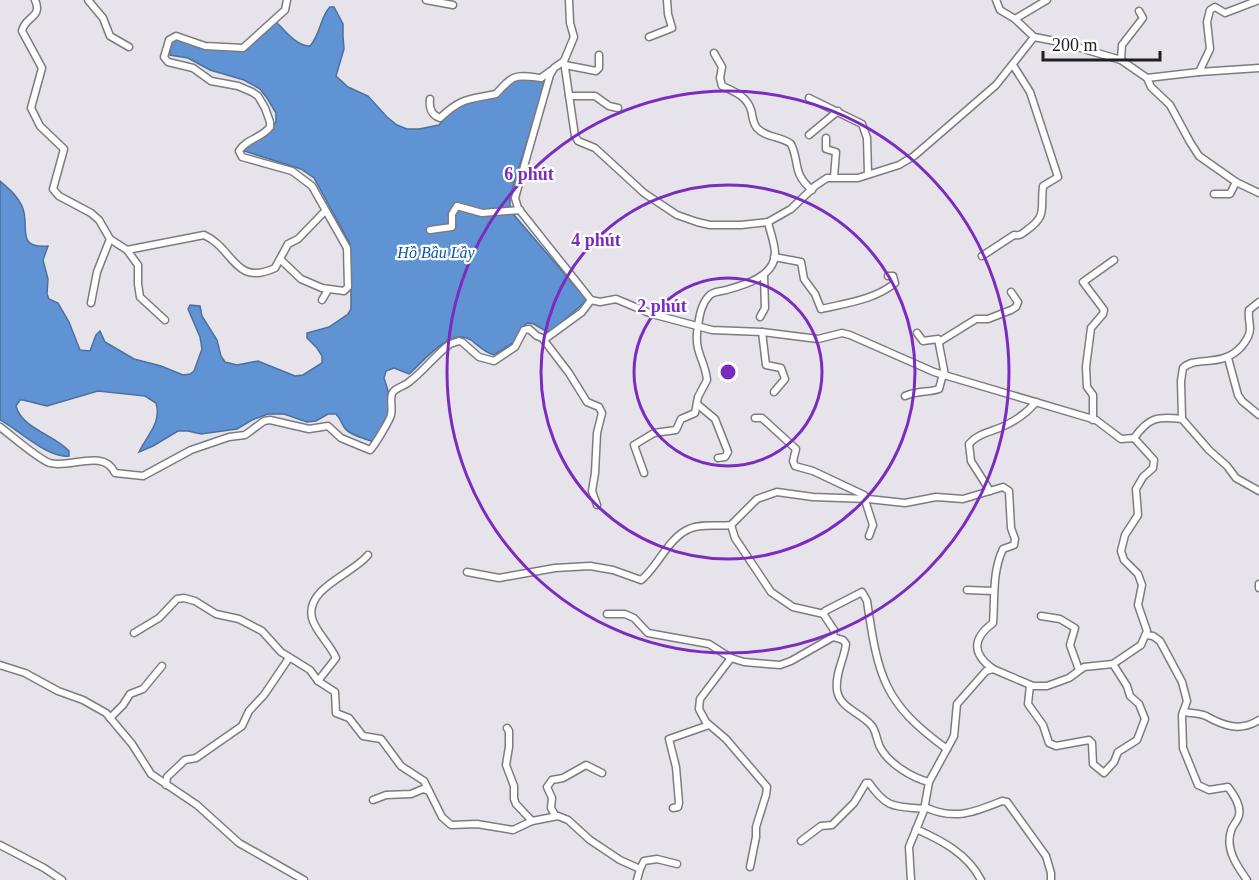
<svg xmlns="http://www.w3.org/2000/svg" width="1259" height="880" viewBox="0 0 1259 880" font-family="'Times New Roman',serif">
  <rect width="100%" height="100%" fill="#e7e3ea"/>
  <path fill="#5f93d3" stroke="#4c709d" stroke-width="1.5" d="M330,7H334L343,24V36L344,49L336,76L348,87L368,96L387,117L397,125L407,129H419L439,125L456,106L493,95L512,79H540L546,81L510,196V205L514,215L587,300L552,331L547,332L534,324L528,323L522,327L514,342L494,355C484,352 479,346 471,340C450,327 424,361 409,374L394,368L386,371L384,378C395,409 390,411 376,439L371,441C363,438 349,435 344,427C341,422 340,418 336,414H328L316,421L307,422L284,414H268L252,420L237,429L201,434L188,431H178L153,446L139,452C147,435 162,423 156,403L145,396L98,391L47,406L23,400H20L16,406C21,428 55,435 69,451V456C49,459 19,430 0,420V181C9,189 17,195 22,206C31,225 14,249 48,246L43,260L48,279L47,294L49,299L58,303L69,322L80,350L90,351L96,335L100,331L105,342L134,359L161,366L183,375L190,374L194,371L202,349L200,337L188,309L190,305L200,306L202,316L217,340L221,356L225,362L237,365L258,361L295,376L303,375L322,363V356L317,348L307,338V333L329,327L348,314L351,309V279L349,265L350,244L314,178L301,169L244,151V147L266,135L276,122V113L267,98L260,89L244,80L210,70L188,58L170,55L171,41L177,38L240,50L276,22C286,31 296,46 310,46C321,33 320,17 330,7Z"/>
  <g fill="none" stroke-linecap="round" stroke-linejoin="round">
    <defs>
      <g id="minor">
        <path d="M35,0C43,18 25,16 22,31L42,68L31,108L40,126L64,149L53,189L59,196L91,213L99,220L110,239L127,250L138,265V284L140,297L165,320"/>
        <polyline points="88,0 103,18 110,36 129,47"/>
        <polyline points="426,0 453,5"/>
        <path d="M569,0L570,23L574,37L564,61L554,68L550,75L515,198L518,208L591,300L600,302L616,299L652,314L712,330L762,332L818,339L842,333L850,335L934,372L1096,420L1121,439L1134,438C1149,417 1158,416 1182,419L1209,450L1227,466L1236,478L1259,491"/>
        <polyline points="996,0 1000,10 1015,19 1034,37 1060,42 1121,60 1147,78 1151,87 1170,105 1190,142 1199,156 1236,182 1259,193"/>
        <polyline points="1015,19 1047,0"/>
        <polyline points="649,37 672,28 668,14 667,0"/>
        <path d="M714,53L722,67L720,78L722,86C733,91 747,96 751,110C753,116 752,122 757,128C766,138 781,136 791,144C800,163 792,173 812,190"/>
        <polyline points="1121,60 1122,45 1143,18 1139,11"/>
        <polyline points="564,61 575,136 578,141 595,148 644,193 677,215 697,222 710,225 741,225 768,222 791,209 815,186 827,178 858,178 899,165 914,156 996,85 1034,37"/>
        <polyline points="565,65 596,71 599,68 599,55"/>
        <polyline points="1199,72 1259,68"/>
        <polyline points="1147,78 1199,72 1210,49 1207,22 1210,10 1215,7 1225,13 1259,0"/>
        <polyline points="569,96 595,96 609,106 618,108"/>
        <polyline points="809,98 862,124 867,138 868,174"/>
        <path d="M430,99C429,107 431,115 440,118C462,97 469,100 496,94C514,74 514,75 541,78L552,70"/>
        <polyline points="809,135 838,111"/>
        <polyline points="826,138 826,149 836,152 834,177"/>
        <polyline points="1214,194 1230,194 1236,182"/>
        <polyline points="430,230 452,227 452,214 457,206 482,213 520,210"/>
        <path d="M127,250L204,235C234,248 234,287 275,268L288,244L298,239L325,211"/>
        <path d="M982,256L1014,235C1020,236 1022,234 1027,230C1048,215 1040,209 1043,186L1058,177L1030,92L1013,65"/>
        <path d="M774,257L801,262L804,279L815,294L821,309C847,303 874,300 895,283L893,276H888"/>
        <path d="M280,259L301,279L322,288L344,291L348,287L347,248L312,186L292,171L242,157L239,151C246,139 262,138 270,127V122L265,108L258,96L252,92L238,86L211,81L193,68L168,62L164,57L169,40L176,36L205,46L243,48L285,10L287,0"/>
        <polyline points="322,300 328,290"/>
        <polyline points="91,303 97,272 110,239"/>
        <polyline points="760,317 765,308 764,275"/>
        <polyline points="762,332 766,365 781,368 785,379 774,392"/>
        <polyline points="917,333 923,341 938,339 945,375"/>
        <polyline points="543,339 569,373 587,402 599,407 602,413 597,433 595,473 592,491 597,505"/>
        <polyline points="939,342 976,319 988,319 1011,310 1016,307 1018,302 1011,292"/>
        <polyline points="1228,358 1238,395 1242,401 1259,415"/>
        <path d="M905,396C920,390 927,393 939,389L943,374"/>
        <polyline points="697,404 715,419 728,452 725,457 718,458"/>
        <polyline points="755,418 762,418 796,449 793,461 795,466 813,471 864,495 868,499"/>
        <path d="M1182,419L1181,381L1183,368C1196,355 1222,369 1242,346C1246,341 1250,335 1250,329C1250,323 1248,317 1249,310L1259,302"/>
        <polyline points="1093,420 1093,395 1087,387 1086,367 1091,328 1103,314 1104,310 1083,282 1114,260"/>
        <path d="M0,427C11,435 39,460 50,463C69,469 104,448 115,473L143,476L191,450L229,437L245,435L264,421L270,420L309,429L328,426L341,438L370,450C373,448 390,420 391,415C393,408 389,397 393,392C397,387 405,386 409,382C424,371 435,355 450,344L459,341L462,342L479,357L494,361L515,347L524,330L529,329L537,336L545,339L582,312L591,300"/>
        <path d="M644,473L634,445L654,433L676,430L681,419L695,413L698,397L707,380C705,359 693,352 698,326C699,317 702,303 709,296C713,291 720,292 726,290C744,285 774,277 775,254C775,243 770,232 768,222"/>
        <path d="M990,491L971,461L969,444C978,433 992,432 1004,426C1017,420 1027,413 1036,402"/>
        <polyline points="865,500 873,525 869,536"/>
        <polyline points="731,525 735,538 771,592 793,607 824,614"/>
        <path d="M368,555C353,574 305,588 312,618C315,631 330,644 336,658L318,681L335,692L336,713L349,718L363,736L381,739L401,766L424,781L442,817L451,825L477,824L513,830L532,821L558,816L568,820L590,840L620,860L640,869L637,880"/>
        <path d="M467,572L499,578L555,568L590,566L613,570L641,580C656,569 669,537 689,529C702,523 718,527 731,525L757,499L777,492L813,497L868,499L905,503L936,497L963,499L1003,487L1009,491L1011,528L1015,539L1014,545L1003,549C992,572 995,598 993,623C973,638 971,653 993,669"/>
        <polyline points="1259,584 1259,588"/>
        <polyline points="967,590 994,591"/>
        <path d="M607,614H625L634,618L648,633L709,644L731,658L744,662L767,664L780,665L791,661L833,637L834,630L824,615L825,611L862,592L867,601C878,676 883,703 947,749"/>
        <polyline points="1041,616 1060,619 1075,628 1070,645 1079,670"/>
        <polyline points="134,633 159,618 177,599 184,598 195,601 216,614 239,619 262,631 281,652 310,670 318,681"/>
        <path d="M1146,635L1153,636L1160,641L1182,682L1187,701L1182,715L1183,748L1198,785L1209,790L1228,787C1234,795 1243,808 1238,818C1236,823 1232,826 1231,831C1225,849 1237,866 1247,880"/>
        <path d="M833,637L843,640L846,644C844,660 835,673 837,690C839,708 862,713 872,726C876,731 877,741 880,747C888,763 912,778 929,782"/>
        <polyline points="731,658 700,699 699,709 706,722 726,739 767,787 766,795 756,827 756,837 750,867"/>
        <polyline points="0,665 25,673 58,691 83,700 106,713 132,744 151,774 197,805 239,843 304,880"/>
        <polyline points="1030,685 1028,704 1043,725 1049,743 1056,746 1089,740 1092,743 1093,764 1104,773 1114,762 1118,752 1137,740 1145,719 1139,704 1130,696 1127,686 1113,664"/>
        <path d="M1183,712C1190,713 1200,713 1206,716C1224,726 1240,732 1259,720"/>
        <polyline points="110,718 123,705 130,694 143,689 162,666"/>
        <polyline points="507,728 509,731 509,747 506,765 514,786 514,799 516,804 532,821"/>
        <polyline points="166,785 167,777 185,760 196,758 242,726 249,711 264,695 289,658"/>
        <polyline points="373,800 386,795 411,794 423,789 429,791"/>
        <path d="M925,807C954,821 975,812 1002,801L1007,802L1046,856L1051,873V880"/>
        <polyline points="673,808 678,807 679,803 676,767 669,739 709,725"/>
        <polyline points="555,815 551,808 552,798 547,787 552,780 563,778 586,765 602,773"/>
        <path d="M916,829C941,840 968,854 981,880"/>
        <path d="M801,841L821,826L832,825L854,803L866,783H869C888,810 895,806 925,809"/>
        <polyline points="0,845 44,868 62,880"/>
        <polyline points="640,869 644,861 657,859 677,864"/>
        <polyline points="911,880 909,847 924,810 929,782 954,736 957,704 986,671 993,669 1033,686 1047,686 1069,678 1084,667 1113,664 1141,645 1147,631 1138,605 1142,585 1138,574 1124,560 1121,551 1125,535 1138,515 1136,489 1143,477 1153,468 1154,460 1134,438"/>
      </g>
    </defs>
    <use href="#minor" stroke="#7e7b80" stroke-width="9"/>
    <use href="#minor" stroke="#fff" stroke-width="6"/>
  </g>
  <g fill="none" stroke="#7b2cbf" stroke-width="3">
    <circle cx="728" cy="372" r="94"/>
    <circle cx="728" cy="372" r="187"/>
    <circle cx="728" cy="372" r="281"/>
  </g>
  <g text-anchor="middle" stroke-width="4.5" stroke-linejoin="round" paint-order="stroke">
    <g font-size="16" font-style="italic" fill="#0a57a3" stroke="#fff">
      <text x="436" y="258">Hồ Bầu Lầy</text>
    </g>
  </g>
  <circle cx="728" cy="372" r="9" fill="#7b2cbf" stroke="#fff" stroke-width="3"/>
  <g font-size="18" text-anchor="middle" font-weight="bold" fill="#7b2cbf" stroke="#fff" stroke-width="4.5" stroke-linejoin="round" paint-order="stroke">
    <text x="529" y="180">6 phút</text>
    <text x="596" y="246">4 phút</text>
    <text x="662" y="312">2 phút</text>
  </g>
  <path d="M1043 51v9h117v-9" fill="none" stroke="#1f1e20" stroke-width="3"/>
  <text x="1052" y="51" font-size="18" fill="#1f1e20" stroke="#ffffff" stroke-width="4.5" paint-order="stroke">200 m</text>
</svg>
